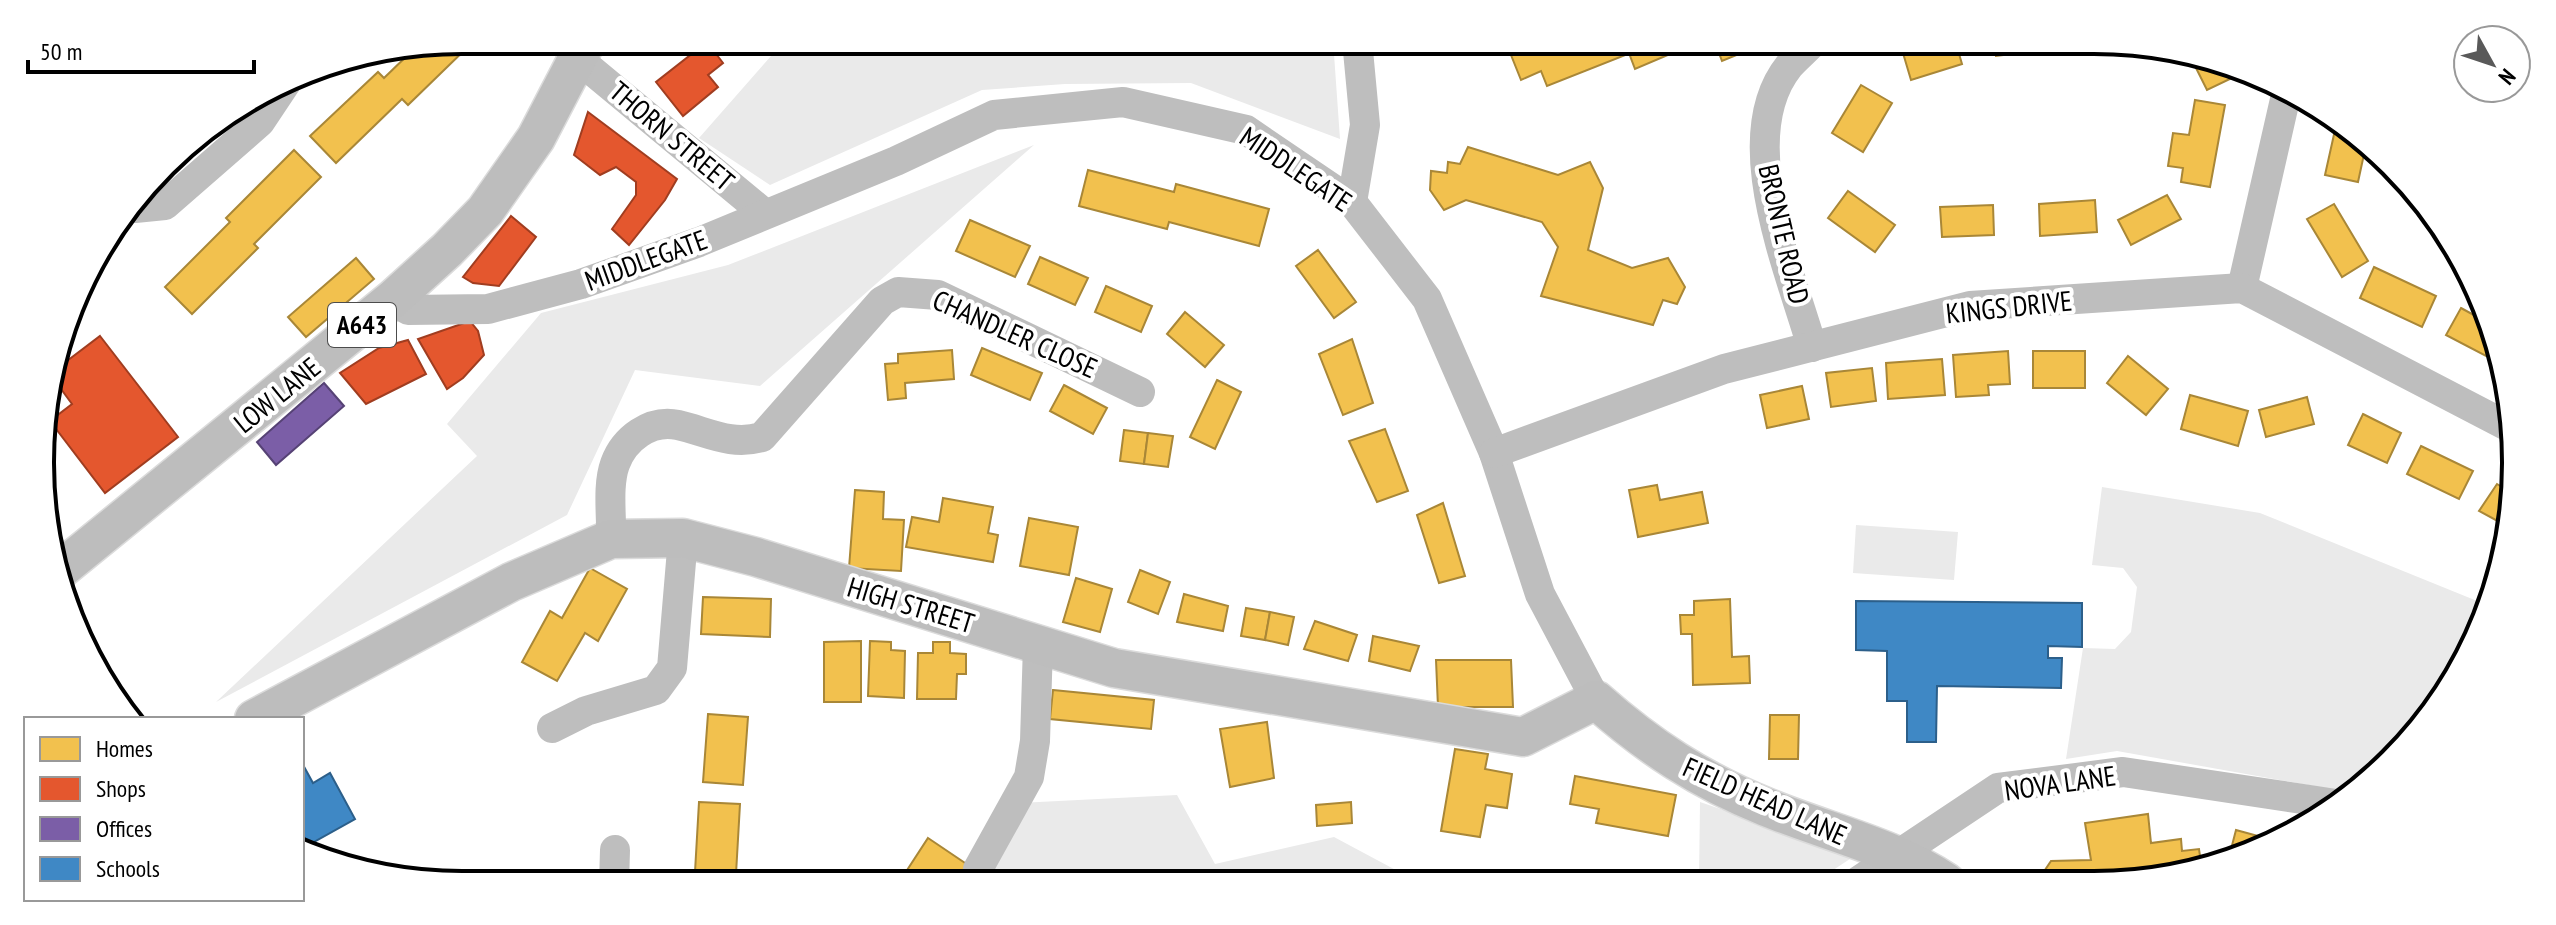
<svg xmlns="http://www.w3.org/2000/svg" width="2556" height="925" viewBox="0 0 2556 925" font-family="'PT Sans Narrow',sans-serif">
  <rect width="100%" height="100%" fill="#fff"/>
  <g fill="#eaeaea">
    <polygon points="785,40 1333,40 1340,139 1191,83 1065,84 982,90 770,185 699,138"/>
    <polygon points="1034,145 760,386 635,370 567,515 216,702 477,456 447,424 541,313 728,265"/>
    <polygon points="2102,487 2260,513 2487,605 2459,674 2372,780 2353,793 2117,751 2066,759 2083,648 2115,649 2131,632 2137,587 2123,568 2092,565"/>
    <polygon points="1856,525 1958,532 1954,580 1853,573"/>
    <polygon points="1177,795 1215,864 1334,837 1420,883 965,884 1019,803"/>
    <polygon points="1700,802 1856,855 1815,882 1699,882"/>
  </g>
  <g fill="#f2c14e" stroke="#a98737" stroke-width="2">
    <polygon points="462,40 475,40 408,105 402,99 336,163 310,136 378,72 384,78 413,50"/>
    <polygon points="1505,40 1530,40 1536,54 1570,40 1622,40 1628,54 1547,86 1541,71 1521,80"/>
    <polygon points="1624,40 1703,40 1635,69"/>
    <polygon points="1714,40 1739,40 1744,52 1722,61"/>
    <polygon points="1911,40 1955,40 1962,64 1911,80 1900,43"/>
    <polygon points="1994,40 2045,40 2046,50 1996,56"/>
    <polygon points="2072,40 2094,40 2133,45 2072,44"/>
    <polygon points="2188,52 2202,54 2229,67 2234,77 2207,90"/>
    <polygon points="1861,85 1892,103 1863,152 1832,133"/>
    <polygon points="2195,100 2225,105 2210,187 2181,182 2183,168 2168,166 2173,133 2189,135"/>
    <polygon points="2337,121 2350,127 2366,145 2358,182 2325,175"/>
    <polygon points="1468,147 1558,175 1590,162 1603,188 1588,250 1632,268 1668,258 1685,287 1677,304 1663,300 1653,325 1541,296 1558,247 1542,222 1466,200 1444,210 1430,190 1431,171 1447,173 1448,162 1460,164"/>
    <polygon points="294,150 321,177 254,244 258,248 192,314 165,287 230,222 226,218"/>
    <polygon points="1088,170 1174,192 1176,184 1269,209 1259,246 1169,222 1167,229 1079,206"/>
    <polygon points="1848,191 1895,225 1875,252 1828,218"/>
    <polygon points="2167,195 2181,219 2131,245 2118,220"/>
    <polygon points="2095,200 2097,232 2040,236 2039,204"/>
    <polygon points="2334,204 2368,261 2342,277 2307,219"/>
    <polygon points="1993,205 1994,235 1942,237 1940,207"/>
    <polygon points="970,220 1030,246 1015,277 956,251"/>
    <polygon points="1318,250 1356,302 1334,318 1296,266"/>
    <polygon points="1040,257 1088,278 1075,305 1028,284"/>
    <polygon points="356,258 374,279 306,337 288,317"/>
    <polygon points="2374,267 2436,296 2422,327 2360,298"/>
    <polygon points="1106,286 1152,306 1141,332 1095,312"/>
    <polygon points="2461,308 2483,320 2492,346 2486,356 2446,335"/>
    <polygon points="1185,312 1224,345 1205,367 1167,334"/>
    <polygon points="1352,339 1373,403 1343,415 1319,354"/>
    <polygon points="982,348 1042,373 1030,400 971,375"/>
    <polygon points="952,350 954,379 905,383 906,398 888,400 885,364 898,363 898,354"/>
    <polygon points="2008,351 2010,384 1988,385 1989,395 1956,397 1953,355"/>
    <rect x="2033" y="351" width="52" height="37"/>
    <polygon points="2128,356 2168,389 2146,415 2107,383"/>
    <polygon points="1942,359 1945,395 1888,399 1886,363"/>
    <polygon points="1872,368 1876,401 1831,407 1826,373"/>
    <polygon points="1217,380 1241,392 1215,449 1190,437"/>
    <polygon points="1064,385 1107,408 1093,434 1050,411"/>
    <polygon points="1802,386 1809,419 1767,428 1760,395"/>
    <polygon points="2190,395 2248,411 2238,446 2181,429"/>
    <polygon points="2307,397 2314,424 2266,437 2259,410"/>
    <polygon points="2363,414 2401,433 2387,463 2348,445"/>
    <polygon points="1385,429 1408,491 1377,502 1349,441"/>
    <polygon points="1124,430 1148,433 1144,464 1120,461"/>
    <polygon points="1148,433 1173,436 1168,467 1144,464"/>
    <polygon points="2421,446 2473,471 2459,499 2407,474"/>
    <polygon points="2497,484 2507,490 2505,525 2479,511"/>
    <polygon points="1657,485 1660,500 1702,492 1708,523 1638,537 1629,490"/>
    <polygon points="855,490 884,492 883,519 904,520 901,571 849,568"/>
    <polygon points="943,498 993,507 988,533 998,535 993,562 906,547 912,517 939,522"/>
    <polygon points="1443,503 1465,576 1439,583 1417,515"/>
    <polygon points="1029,518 1078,527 1069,575 1020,566"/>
    <polygon points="590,568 627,589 598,641 585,633 557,681 522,662 550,611 562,618"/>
    <polygon points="1140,570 1170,582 1158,614 1128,602"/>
    <polygon points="1076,578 1112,589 1100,632 1063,622"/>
    <polygon points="1184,594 1228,606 1223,631 1177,622"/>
    <polygon points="703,597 771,599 770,637 701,634"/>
    <polygon points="1730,599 1732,657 1749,656 1750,683 1693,685 1692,634 1681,634 1680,615 1694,615 1694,601"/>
    <polygon points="1246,608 1270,612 1265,640 1241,636"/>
    <polygon points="1270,612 1294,617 1288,645 1265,640"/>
    <polygon points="1315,621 1357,635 1348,661 1304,649"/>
    <polygon points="1373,636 1419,646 1410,671 1369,661"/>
    <polygon points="861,641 861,702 824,702 824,642"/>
    <polygon points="870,641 891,642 891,650 905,651 904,698 868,696"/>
    <polygon points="933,642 950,642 950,653 966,654 966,674 957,674 956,699 917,699 918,653 933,653"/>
    <polygon points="1436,660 1511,660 1513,707 1438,707"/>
    <polygon points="1053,690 1154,700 1151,729 1050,719"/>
    <polygon points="708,714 748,717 743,785 703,782"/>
    <polygon points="1770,715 1799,715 1798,759 1769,759"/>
    <polygon points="1267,722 1274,778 1230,787 1220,729"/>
    <polygon points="1455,749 1488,754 1485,769 1512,774 1507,808 1486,805 1480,837 1441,831"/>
    <polygon points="1575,776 1676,795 1668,836 1596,823 1599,809 1570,804"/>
    <polygon points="699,802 740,804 736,874 695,872"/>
    <polygon points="1351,802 1352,823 1317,826 1316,805"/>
    <polygon points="2148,814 2151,843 2181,839 2182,851 2199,849 2201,863 2059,882 2047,877 2045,870 2051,861 2091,860 2085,823"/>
    <polygon points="2236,830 2280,842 2229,857"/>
    <polygon points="928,838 968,865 956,884 898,884"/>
  </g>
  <g fill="#e4572e" stroke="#a03d20" stroke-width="2">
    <polygon points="707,42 723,63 708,75 718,87 683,116 656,82"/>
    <polygon points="588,112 677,179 665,200 629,245 612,229 636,195 636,182 616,167 600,175 574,155"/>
    <polygon points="511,216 536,237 499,286 473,283 463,277"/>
    <polygon points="470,321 478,331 484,355 463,378 447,389 418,339"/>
    <polygon points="100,336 178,437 105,493 50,421 72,404 53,378 55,370"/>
    <polygon points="408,340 426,374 366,404 340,373 379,348"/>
  </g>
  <polygon fill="#7b5ea7" stroke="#564275" stroke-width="2" points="324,383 344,406 276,465 257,442"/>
  <g fill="#3f88c5" stroke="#2c5f8a" stroke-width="2">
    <polygon points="1856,601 2082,603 2082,647 2048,646 2048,658 2062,658 2061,688 1937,686 1936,742 1907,742 1907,701 1887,701 1887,651 1856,650"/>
    <polygon points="302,763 313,783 330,773 355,819 303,848"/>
  </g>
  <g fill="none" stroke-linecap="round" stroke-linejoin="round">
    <defs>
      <g id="major">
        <polyline points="55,574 393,299 447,250 485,211 536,138 587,40"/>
        <path d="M254,719L511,582L611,539L683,538L756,557L1114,668L1523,737L1596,700C1648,746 1701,781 1766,807C1826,832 1892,846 1946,882"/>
      </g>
    </defs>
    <use href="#major" stroke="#dbdbdb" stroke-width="41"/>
    <g stroke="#bebebe" stroke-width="30">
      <polyline points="578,59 765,214"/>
      <polyline points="1352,202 1365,125 1357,40"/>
      <polyline points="135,208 165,205 260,122 288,80"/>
      <polyline points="2242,288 2286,95"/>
      <polyline points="393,299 408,310 488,309 581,284 699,242 896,161 994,115 1123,102 1246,130 1352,202 1427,299 1494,453 1540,594 1596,700"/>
      <path d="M1812,347C1790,270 1732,137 1789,66C1797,57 1807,49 1815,40"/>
      <polyline points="1494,453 1724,369 1970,306 2242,288 2511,428"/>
      <path d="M611,539C612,517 607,486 615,464C624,439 650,419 678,425C708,432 731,446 762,437L882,301L898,292L938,295L1140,392"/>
      <polyline points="552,728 586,711 656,690 672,668 683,538"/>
      <polyline points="978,869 1029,777 1035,741 1038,645"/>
      <polyline points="1857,882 1998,788 2123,772 2336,804"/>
      <polyline points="614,885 615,850"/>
    </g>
    <use href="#major" stroke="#bdbdbd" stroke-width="38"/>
  </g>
  <g text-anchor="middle" stroke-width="8" stroke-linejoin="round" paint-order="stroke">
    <rect fill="#fff" stroke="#4c4c4c" stroke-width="2" x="328" y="303" width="68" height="44" rx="6"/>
    <g font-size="26" font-weight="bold" fill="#000">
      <text x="362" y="334">A643</text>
    </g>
    <g font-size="28" fill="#000" stroke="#fff">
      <text transform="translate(672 136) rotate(40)" y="10">THORN STREET</text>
      <text transform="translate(1296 169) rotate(34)" y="10">MIDDLEGATE</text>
      <text transform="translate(1784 234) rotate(77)" y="10">BRONTE ROAD</text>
      <text transform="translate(646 260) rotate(-20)" y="10">MIDDLEGATE</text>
      <text transform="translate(2009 307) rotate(-6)" y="10">KINGS DRIVE</text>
      <text transform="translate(1015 334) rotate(24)" y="10">CHANDLER CLOSE</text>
      <text transform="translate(277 395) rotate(-39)" y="10">LOW LANE</text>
      <text transform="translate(911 605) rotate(17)" y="10">HIGH STREET</text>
      <text transform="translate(2060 783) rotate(-8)" y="10">NOVA LANE</text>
      <text transform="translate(1765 801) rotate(24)" y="10">FIELD HEAD LANE</text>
    </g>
  </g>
  <path d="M0 0H2556V925H0ZM462 54H2094A408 408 0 0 1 2502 462V463A408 408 0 0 1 2094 871H462A408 408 0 0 1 54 463V462A408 408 0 0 1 462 54Z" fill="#fff" fill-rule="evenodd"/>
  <path fill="none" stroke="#000" stroke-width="4" d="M462 54H2094A408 408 0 0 1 2502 462V463A408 408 0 0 1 2094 871H462A408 408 0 0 1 54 463V462A408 408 0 0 1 462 54Z"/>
  <rect x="24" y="717" width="280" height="184" fill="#ffffff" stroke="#999999" stroke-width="2"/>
  <rect x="40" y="737" width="40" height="24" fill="#f2c14e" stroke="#999999" stroke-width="2"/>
  <text x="96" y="757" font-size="24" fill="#000000">Homes</text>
  <rect x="40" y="777" width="40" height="24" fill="#e4572e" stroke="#999999" stroke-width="2"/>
  <text x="96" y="797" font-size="24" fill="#000000">Shops</text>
  <rect x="40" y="817" width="40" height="24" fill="#7b5ea7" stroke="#999999" stroke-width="2"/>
  <text x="96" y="837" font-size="24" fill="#000000">Offices</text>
  <rect x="40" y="857" width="40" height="24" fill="#3f88c5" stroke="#999999" stroke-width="2"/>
  <text x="96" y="877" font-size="24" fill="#000000">Schools</text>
  <g transform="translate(2492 64) rotate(130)"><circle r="38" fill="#ffffff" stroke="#999999" stroke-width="2"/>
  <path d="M0-6L14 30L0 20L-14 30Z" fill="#595959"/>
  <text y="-12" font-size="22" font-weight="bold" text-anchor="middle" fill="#000000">N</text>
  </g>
  <path d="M28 60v12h226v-12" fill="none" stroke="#000000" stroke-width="4"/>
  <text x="40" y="60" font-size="24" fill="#000000" stroke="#ffffff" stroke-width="6" paint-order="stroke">50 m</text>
</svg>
